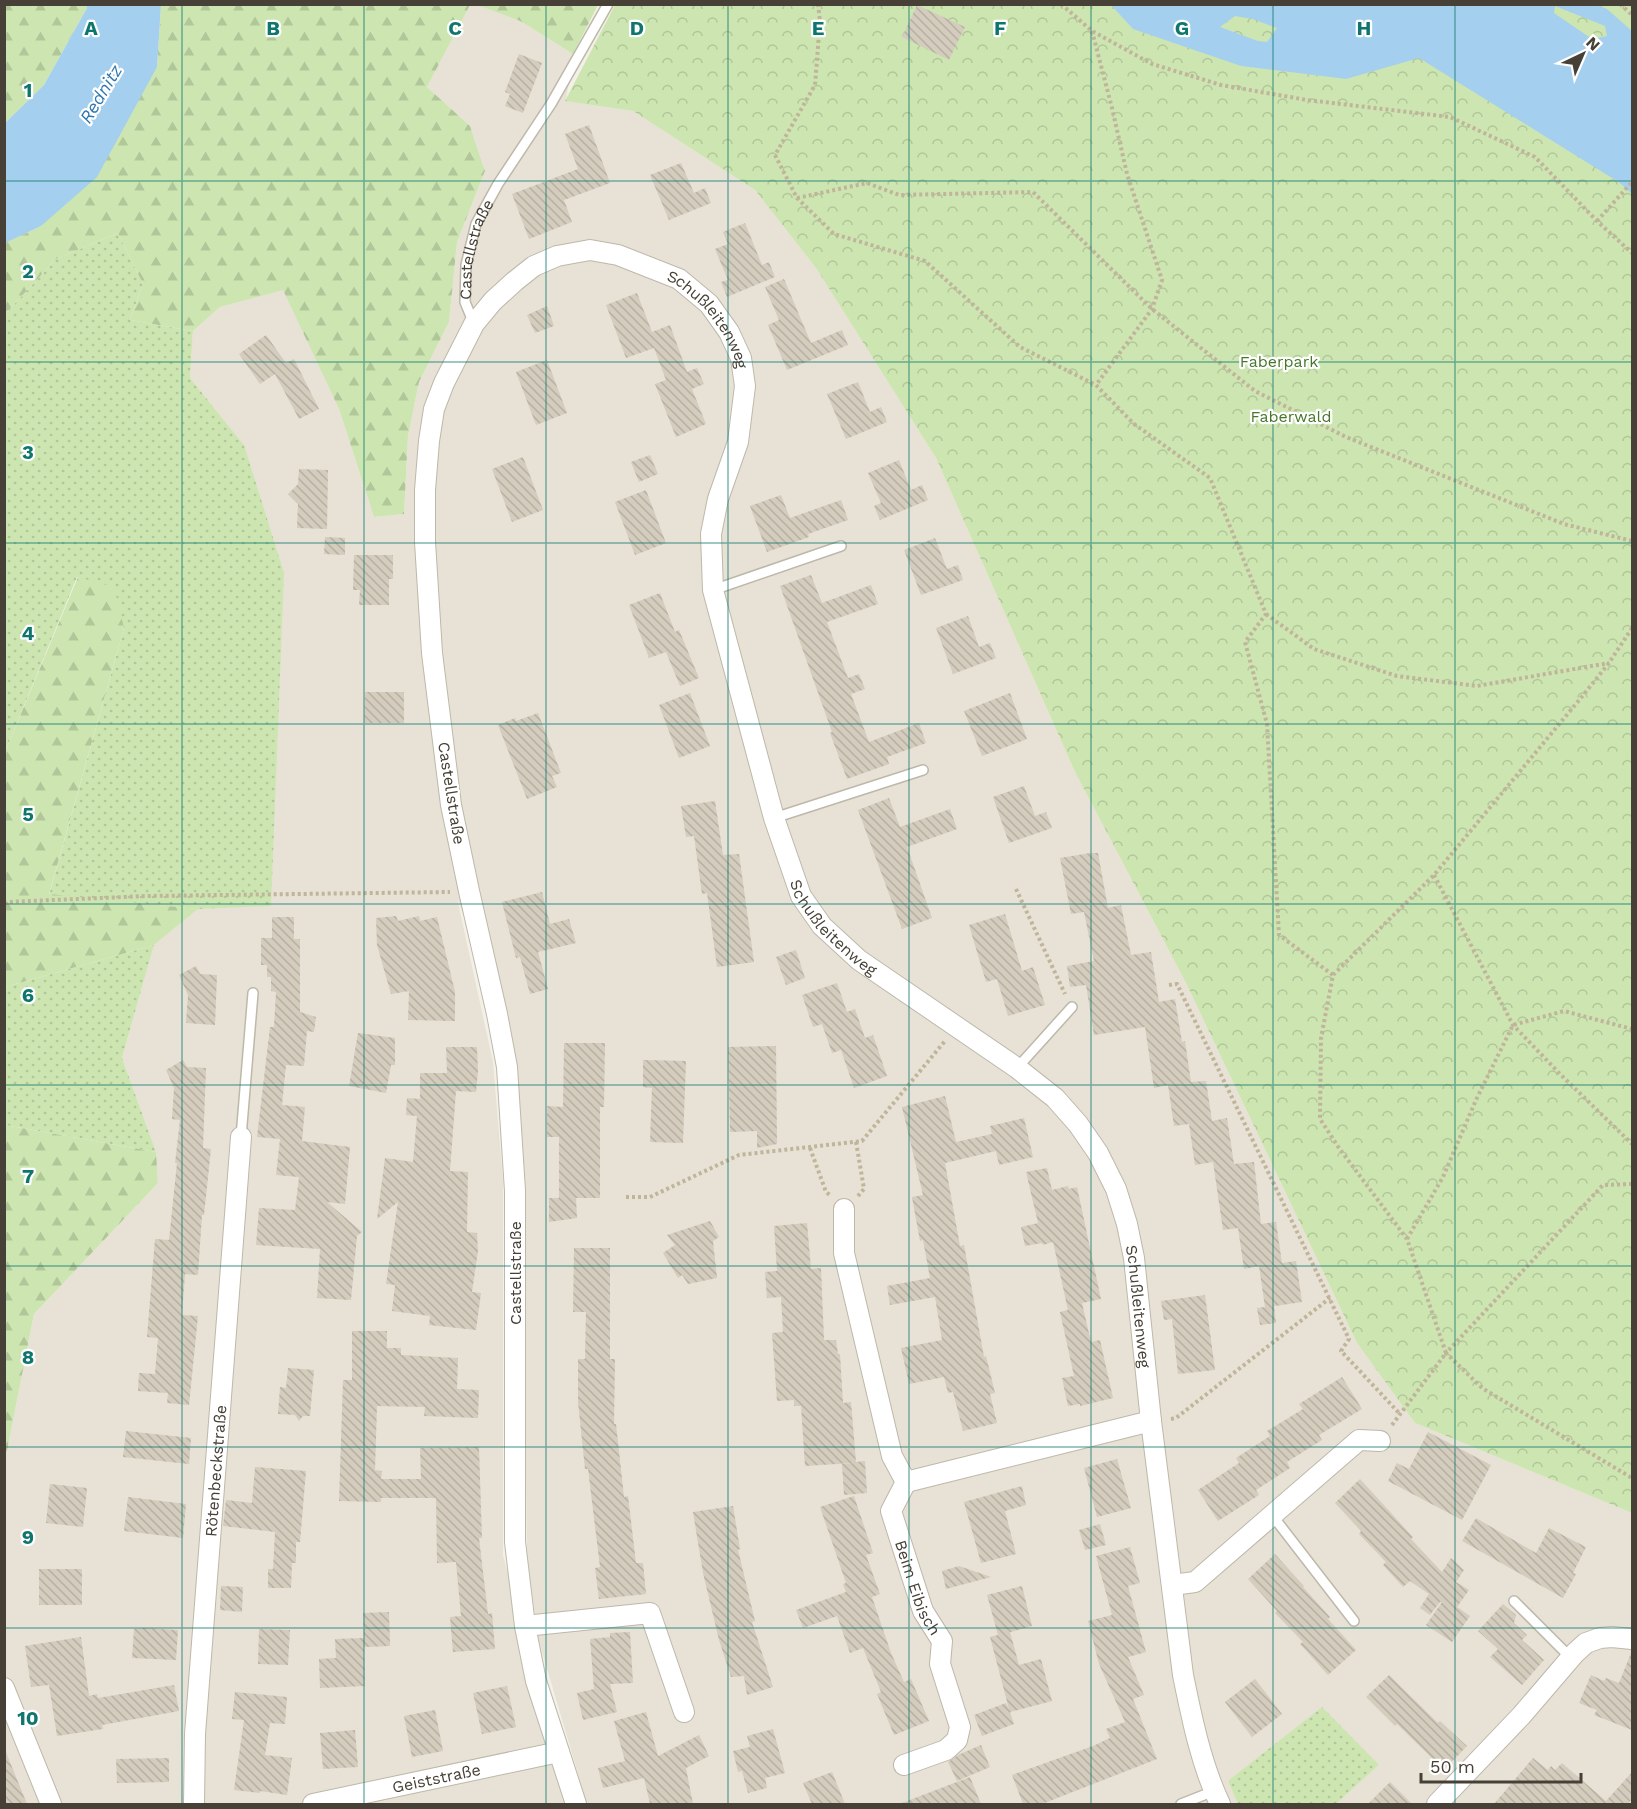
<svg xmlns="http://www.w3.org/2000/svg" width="1637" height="1809" viewBox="0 0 1637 1809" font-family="'Work Sans',sans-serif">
  <defs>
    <pattern id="grass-dots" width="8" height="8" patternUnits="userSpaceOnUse" patternTransform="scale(1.5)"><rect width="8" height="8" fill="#cde6b1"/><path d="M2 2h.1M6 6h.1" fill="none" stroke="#b1c699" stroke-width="1.8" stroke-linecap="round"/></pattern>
    <pattern id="forest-firs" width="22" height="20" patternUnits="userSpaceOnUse" patternTransform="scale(1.5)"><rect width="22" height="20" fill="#cde6b1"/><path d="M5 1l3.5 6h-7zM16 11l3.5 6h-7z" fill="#b1c699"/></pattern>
    <pattern id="park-crowns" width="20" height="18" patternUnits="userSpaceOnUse" patternTransform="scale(1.5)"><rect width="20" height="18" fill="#cde6b1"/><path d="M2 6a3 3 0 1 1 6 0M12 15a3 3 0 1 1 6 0" fill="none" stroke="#b1c699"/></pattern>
    <pattern id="building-back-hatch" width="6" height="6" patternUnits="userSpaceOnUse" patternTransform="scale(1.5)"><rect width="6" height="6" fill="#d4ccbd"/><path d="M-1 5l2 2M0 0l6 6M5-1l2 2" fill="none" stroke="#b7b0a3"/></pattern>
  </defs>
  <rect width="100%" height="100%" fill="#f3f0e7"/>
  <polygon fill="#e7e2d5" points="470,5 477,5 520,21 573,54 566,101 633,111 755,190 816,268 936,458 1075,772 1185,981 1357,1343 1415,1423 1632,1513 1632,1804 1336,1804 1379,1765 1228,1780 1238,1804 587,1804 538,1638 527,1557 522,1169 513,1050 457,898 493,1062 503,1181 503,1555 568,1804 5,1804 5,1461 34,1314 158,1183 156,1152 122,1058 154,945 198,909 271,905 244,445 190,378 193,331 220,307 283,289 339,409 374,517 404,514 408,436 419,382 449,322 457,242 485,171 470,126 427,87"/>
  <g fill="url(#grass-dots)">
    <polygon points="118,233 143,284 130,320 193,331 190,378 244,445 284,573 271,906 198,909 49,895 124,628 77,577 5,752 5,314 56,259"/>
    <polygon points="154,945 122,1058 156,1152 5,1125 5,987"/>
    <polygon points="1322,1707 1379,1765 1336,1804 1238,1804 1228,1781"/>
  </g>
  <g fill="url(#forest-firs)">
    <polygon points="5,5 86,5 87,8 44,85 5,123"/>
    <polygon points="161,5 470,5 427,87 470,126 485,171 457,242 449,322 419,382 408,436 404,514 374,517 339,409 283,290 220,307 193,331 130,320 143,284 118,233 56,259 5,314 4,243 41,226 157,67"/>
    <polygon points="477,5 598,4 598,5 573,54 520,21"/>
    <polygon points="78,577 114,587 124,628 49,894 198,909 154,945 5,987 5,752"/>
    <polygon points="5,1125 156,1152 158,1183 34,1314 5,1461"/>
  </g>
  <polygon fill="url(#park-crowns)" points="615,5 1632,5 1632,1513 1415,1423 1357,1343 1185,981 1075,772 936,458 816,268 755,190 633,111 565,101"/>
  <g fill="#a5cfef" fill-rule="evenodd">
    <polygon points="86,5 161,5 157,67 97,177 41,226 5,243 5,123 44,85 87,8"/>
    <path d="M1111,5H1597L1607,9L1632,31V194L1620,183L1419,58L1346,79L1241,66L1133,29ZM1555,6L1605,26L1607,36L1592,39L1554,13ZM1235,16L1253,19L1277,28L1267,42L1258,41L1220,27Z"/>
  </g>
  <g fill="url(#building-back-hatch)">
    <polygon points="917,5 965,27 949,60 902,37"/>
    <polygon points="519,54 542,63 523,113 505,106 510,94 505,92"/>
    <polygon points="589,125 610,183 564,200 572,222 529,239 512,194 578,169 565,134"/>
    <polygon points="681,163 694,193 705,188 711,203 669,220 650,175"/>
    <polygon points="745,223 762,265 769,262 775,277 727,297 721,282 728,280 715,249 728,244 723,232"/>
    <polygon points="784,279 811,343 842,330 848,345 787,370 768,325 779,320 765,287"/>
    <polygon points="637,293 652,332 670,325 687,372 697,368 704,384 692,389 706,424 676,437 655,384 666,380 654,348 626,358 606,305"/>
    <polygon points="547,306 554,326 535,333 527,315"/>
    <polygon points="266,335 286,363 294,359 319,409 299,419 275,374 260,384 239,354"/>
    <polygon points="547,360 567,413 536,425 516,372"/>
    <polygon points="858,382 870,412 881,407 887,422 846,439 827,394"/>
    <polygon points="650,455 658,474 639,482 631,462"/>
    <polygon points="523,457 543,510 512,522 492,469"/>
    <polygon points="899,460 911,490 922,485 928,500 880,520 874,506 881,503 868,473"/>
    <polygon points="299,469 328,470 327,529 297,528 298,504 288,494 298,484"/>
    <polygon points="646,490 666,543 635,555 615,502"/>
    <polygon points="781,495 790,518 841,500 848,520 808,534 809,537 767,552 750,506"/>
    <polygon points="325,537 345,538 345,555 324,554"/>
    <polygon points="935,538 947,569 958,565 963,580 921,595 904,550"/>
    <polygon points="354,555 393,555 393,579 389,579 389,605 359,605 360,590 353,590"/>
    <polygon points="811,575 822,603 871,585 878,604 827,622 848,678 859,674 865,689 851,694 869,742 919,723 926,743 887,757 889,764 847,779 830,733 832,732 780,586"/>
    <polygon points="660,593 675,632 679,630 699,678 680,686 666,652 649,658 629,605"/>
    <polygon points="968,616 979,647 990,643 996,658 953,674 936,628"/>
    <polygon points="365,692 404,692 404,723 364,723"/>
    <polygon points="690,693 710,746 679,758 659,705"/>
    <polygon points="1010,693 1027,739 982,756 964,711"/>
    <polygon points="538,713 561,773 552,776 557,787 527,799 498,725 515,718 516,721"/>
    <polygon points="1024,786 1035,816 1046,812 1052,828 1009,843 993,797"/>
    <polygon points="889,798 900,827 950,809 957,829 907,847 932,918 902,929 858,810"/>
    <polygon points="715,801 723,855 739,854 754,962 717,967 707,893 702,894 694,836 686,837 681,806"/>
    <polygon points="1090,853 1098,853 1108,908 1121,905 1131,955 1151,952 1159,1002 1175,999 1182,1042 1185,1041 1191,1082 1206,1081 1212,1121 1227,1118 1234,1164 1254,1162 1261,1224 1276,1222 1282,1263 1296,1261 1302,1302 1269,1307 1274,1306 1276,1323 1260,1325 1257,1308 1265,1307 1259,1266 1244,1269 1238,1228 1223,1230 1213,1162 1195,1165 1189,1124 1174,1126 1168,1085 1154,1088 1145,1027 1094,1035 1086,985 1070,987 1067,966 1094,961 1084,912 1071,914 1060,858"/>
    <polygon points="542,892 550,924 569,919 576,943 538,952 548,989 530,994 520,957 516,958 502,902"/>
    <polygon points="1005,914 1022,971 1033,967 1045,1005 1008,1016 997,979 986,982 969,925"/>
    <polygon points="396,916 398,921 419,916 420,921 437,917 455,992 455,1021 408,1020 409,991 391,994 377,945 376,918"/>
    <polygon points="272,917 294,917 294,939 300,939 300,1012 316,1017 314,1032 307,1031 304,1066 286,1065 282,1105 305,1107 302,1141 350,1147 345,1204 327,1202 362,1232 357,1236 351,1300 317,1298 320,1249 256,1245 259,1208 295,1210 299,1177 276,1175 280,1139 257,1137 270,1027 274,1027 276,992 271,991 271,977 267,977 267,965 261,965 261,938 272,938"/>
    <polygon points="796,950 805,978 786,985 776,957"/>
    <polygon points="196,966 200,974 217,975 215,1025 186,1023 188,995 179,975"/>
    <polygon points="837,983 847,1012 855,1009 865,1038 873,1035 887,1076 854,1088 841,1050 832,1053 822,1024 813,1027 802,995"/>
    <polygon points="358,1033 395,1038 395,1065 391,1065 386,1093 349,1086"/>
    <polygon points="564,1043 605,1043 604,1107 600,1107 600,1198 576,1198 577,1218 549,1222 549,1198 559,1198 559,1137 547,1137 547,1106 563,1107"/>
    <polygon points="776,1046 777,1144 757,1148 757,1131 730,1132 728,1047"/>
    <polygon points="446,1047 477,1047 478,1071 476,1092 456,1091 450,1171 468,1172 467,1232 477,1233 478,1251 472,1292 481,1293 476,1330 429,1325 430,1316 392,1311 395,1285 386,1284 398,1202 377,1219 385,1158 413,1162 417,1116 406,1115 407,1098 420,1099 420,1073 447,1073"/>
    <polygon points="183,1060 187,1067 206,1068 203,1148 211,1149 204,1215 202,1215 198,1275 185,1274 182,1315 198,1316 189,1405 167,1403 168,1393 138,1391 139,1373 155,1374 158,1338 147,1337 155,1239 169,1240 177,1163 175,1163 180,1120 172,1119 174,1088 166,1070"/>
    <polygon points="643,1060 686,1061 683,1143 650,1142 652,1088 643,1087"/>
    <polygon points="945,1096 956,1142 992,1134 990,1126 1024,1118 1033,1157 999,1165 996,1151 945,1163 960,1246 964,1245 984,1357 986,1356 995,1393 990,1394 997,1423 963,1431 953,1392 948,1393 944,1377 909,1384 901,1348 942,1340 935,1297 890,1305 887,1286 930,1278 923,1240 920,1241 912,1197 923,1195 902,1107"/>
    <polygon points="1047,1168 1052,1190 1068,1186 1069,1189 1077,1187 1101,1299 1082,1303 1091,1342 1100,1340 1113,1398 1080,1406 1080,1404 1068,1406 1062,1378 1074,1376 1060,1312 1068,1310 1053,1242 1043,1245 1042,1243 1025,1246 1021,1227 1038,1223 1026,1172"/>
    <polygon points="710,1221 719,1237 713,1241 717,1278 688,1284 682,1275 678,1278 663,1253 675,1245 667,1235"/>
    <polygon points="807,1223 811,1269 821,1268 824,1340 836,1340 838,1354 840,1354 843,1403 851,1402 856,1462 865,1461 867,1493 844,1495 842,1464 853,1463 805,1466 801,1406 794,1406 794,1400 777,1401 772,1333 783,1332 781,1297 767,1298 765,1272 777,1271 774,1226"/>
    <polygon points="574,1248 610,1248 610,1359 615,1359 614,1424 616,1424 624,1497 628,1496 636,1563 643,1563 646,1594 599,1599 595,1568 600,1567 588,1469 585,1469 578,1402 578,1359 585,1359 586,1312 573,1312"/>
    <polygon points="1205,1295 1215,1370 1178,1374 1172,1319 1164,1320 1161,1301"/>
    <polygon points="352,1331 387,1331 387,1348 401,1348 401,1355 458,1358 457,1389 479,1390 478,1418 424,1416 425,1407 377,1406 375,1470 382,1471 381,1479 421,1479 420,1448 479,1447 482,1538 479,1538 488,1614 492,1613 495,1649 453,1652 450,1617 461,1616 456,1562 437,1563 436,1498 381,1498 381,1502 339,1501 343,1380 352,1380"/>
    <polygon points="288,1368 314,1370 310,1416 303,1416 299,1421 295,1415 278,1414 280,1387 286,1388"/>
    <polygon points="1342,1377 1362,1409 1319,1435 1322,1440 1287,1462 1290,1468 1256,1490 1259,1495 1218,1521 1198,1490 1239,1463 1236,1458 1270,1436 1267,1431 1303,1409 1299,1404"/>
    <polygon points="126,1431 191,1438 189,1464 123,1457"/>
    <polygon points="1428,1432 1491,1465 1462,1520 1388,1481 1397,1463 1409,1469"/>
    <polygon points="1117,1459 1131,1508 1097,1517 1084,1468"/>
    <polygon points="255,1467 306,1471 300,1542 296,1542 296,1563 292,1563 291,1588 268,1588 268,1569 273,1569 275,1532 223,1526 226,1500 252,1503"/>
    <polygon points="1360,1479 1413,1537 1411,1539 1442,1572 1451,1558 1464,1570 1456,1582 1469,1590 1457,1607 1470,1616 1452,1642 1426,1625 1442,1602 1440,1602 1430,1615 1420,1608 1429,1594 1410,1581 1403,1587 1383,1565 1386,1562 1359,1534 1361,1531 1335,1503"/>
    <polygon points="50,1484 87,1488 83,1527 46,1523"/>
    <polygon points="1022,1486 1026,1505 1005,1511 1016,1554 981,1563 964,1502"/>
    <polygon points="854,1496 873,1553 866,1555 880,1594 872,1597 891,1653 904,1682 911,1679 929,1721 894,1735 877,1694 881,1692 863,1648 850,1653 837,1616 803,1628 796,1610 846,1592 843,1584 846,1583 820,1507"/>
    <polygon points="128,1497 186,1504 183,1538 124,1531"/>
    <polygon points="733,1506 740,1549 738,1550 755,1621 752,1622 773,1687 747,1695 744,1676 731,1677 719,1640 703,1573 693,1512"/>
    <polygon points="1476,1518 1536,1553 1549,1528 1586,1547 1573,1573 1576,1574 1563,1598 1462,1541"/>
    <polygon points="1100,1524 1106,1545 1085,1550 1079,1530"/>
    <polygon points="1130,1547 1140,1583 1128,1586 1146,1652 1128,1657 1144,1695 1133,1699 1157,1759 1042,1804 1023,1804 1012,1775 1093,1746 1110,1738 1106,1729 1125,1722 1099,1664 1088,1621 1112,1615 1096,1556"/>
    <polygon points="1275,1554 1304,1586 1303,1587 1330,1617 1328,1619 1356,1650 1328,1675 1300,1644 1303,1642 1275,1613 1277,1611 1248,1579"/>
    <polygon points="959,1566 991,1577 946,1589 942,1571"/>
    <rect x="39" y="1569" width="43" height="36"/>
    <polygon points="221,1586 243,1587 242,1612 220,1610"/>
    <polygon points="1022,1586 1032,1626 1004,1634 1010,1632 1019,1665 1041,1659 1052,1701 1010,1712 1014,1724 982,1736 974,1715 1006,1703 1009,1709 990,1637 998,1635 987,1595"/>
    <polygon points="1503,1604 1516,1615 1514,1623 1527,1635 1522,1640 1544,1660 1522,1685 1490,1657 1498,1649 1478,1631"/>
    <polygon points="389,1612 390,1646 364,1647 365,1686 320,1688 319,1659 336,1658 335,1639 364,1638 363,1613"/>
    <polygon points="144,1628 178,1630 176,1660 132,1658 134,1629"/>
    <polygon points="259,1629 290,1630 288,1665 258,1664"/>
    <polygon points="630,1632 633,1683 610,1684 617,1712 583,1720 577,1693 594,1689 590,1639 610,1637 610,1633"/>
    <polygon points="81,1637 89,1696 97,1694 98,1698 174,1685 179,1711 102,1725 103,1729 57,1736 49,1685 31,1687 25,1646"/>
    <polygon points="1631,1653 1632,1653 1632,1730 1594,1715 1597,1710 1579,1703 1591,1675 1604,1681 1606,1678 1619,1683"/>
    <polygon points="1389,1675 1438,1723 1440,1721 1467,1746 1444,1770 1397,1724 1395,1726 1366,1697"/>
    <polygon points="1255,1679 1282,1714 1252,1737 1225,1702"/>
    <polygon points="507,1686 516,1727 482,1734 473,1693"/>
    <polygon points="235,1692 287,1697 285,1724 270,1723 265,1755 292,1758 287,1795 260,1791 260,1793 234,1790 244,1720 232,1719"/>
    <polygon points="435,1710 443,1751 412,1757 404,1716"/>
    <polygon points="646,1712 658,1756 699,1735 709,1756 686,1768 693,1804 650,1804 644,1778 603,1788 598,1768 625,1761 614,1721"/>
    <polygon points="773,1729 785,1773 765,1778 767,1788 748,1793 742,1771 738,1772 733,1751 750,1747 747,1736"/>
    <polygon points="355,1730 358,1767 323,1769 320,1733"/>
    <polygon points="981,1745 990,1767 957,1781 948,1762 958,1755"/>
    <polygon points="4,1750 5,1750 27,1804 4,1804"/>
    <polygon points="169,1758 169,1782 117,1783 116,1759"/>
    <polygon points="1533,1758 1548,1770 1551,1766 1555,1770 1562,1763 1606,1801 1632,1772 1632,1799 1628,1804 1494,1804"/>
    <polygon points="832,1772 845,1804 812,1804 803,1783"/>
    <polygon points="970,1777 981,1804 902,1804 902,1803"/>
    <polygon points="1390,1782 1412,1804 1368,1804"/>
  </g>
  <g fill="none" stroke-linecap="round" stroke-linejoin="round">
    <defs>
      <g id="lane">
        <path id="s1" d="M474,324L465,302L466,265L476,224L498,184L551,104L608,4"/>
        <polyline points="713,590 841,546"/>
        <polyline points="774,818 923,770"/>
        <polyline points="1017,1068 1072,1007"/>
        <polyline points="241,1137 253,993"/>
        <polyline points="1272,1515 1354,1621"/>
        <polyline points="1514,1601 1571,1658"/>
        <polyline points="1181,1804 1214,1791"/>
      </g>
      <g id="street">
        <path id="s2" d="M844,1209V1253L892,1456L906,1482L891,1511L923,1611L942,1641L940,1664L960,1727L957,1740L946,1750L904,1765"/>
        <polyline points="906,1482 1151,1421"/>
        <polyline points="1172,1585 1195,1582 1359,1440 1380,1441"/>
        <polyline points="525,1626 650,1613 684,1712"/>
        <polyline points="4,1688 51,1804"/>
        <path id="s3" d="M194,1804L195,1734L241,1137"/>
        <path id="s4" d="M313,1804L559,1752"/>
        <path id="s5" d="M576,1804L536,1681L525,1626L515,1542V1191L507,1067L497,1014L469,891L451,805L432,653L425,542V490L429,441L434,409L444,383L474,324L493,301L515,281L534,266L557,256L590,250L618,255L679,279L709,304L729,332L741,358L745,386L738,442L718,499L711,534L713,590L774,818L801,896L822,926L859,960L1017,1068L1055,1098L1078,1124L1098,1153L1116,1189L1127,1224L1134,1258L1151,1421L1183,1675C1192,1719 1201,1764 1220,1804"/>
        <polyline points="1437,1804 1521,1716 1575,1653 1586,1643 1600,1638 1612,1637 1632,1639"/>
      </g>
    </defs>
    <use href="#lane" stroke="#beb8aa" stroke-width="12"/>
    <use href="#street" stroke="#beb8aa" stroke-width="22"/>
    <g stroke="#c0b49b" stroke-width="4" stroke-dasharray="3 3" stroke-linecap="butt">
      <polyline points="818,4 820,21 815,85 775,155 797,198 834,234 925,261 1020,347 1096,385"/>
      <polyline points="1061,4 1092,31 1152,64 1221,85 1307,100 1450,117 1535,157 1597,221 1632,253"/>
      <polyline points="1620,4 1632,15"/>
      <polyline points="1092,31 1112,108 1127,174 1162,280 1152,309 1096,385 1134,424 1210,478 1266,614 1245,642 1267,724 1279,935 1333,975"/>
      <polyline points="797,198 867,183 899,195 1033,192 1152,309 1255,391 1346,437 1564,524 1632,541"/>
      <polyline points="1597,221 1632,182"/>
      <polyline points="1266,614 1314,649 1397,676 1477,686 1609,663"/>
      <polyline points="1434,875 1513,1025 1560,1074 1632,1144"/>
      <polyline points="1016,889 1065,994"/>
      <polyline points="4,903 7,902 147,896 450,892"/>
      <polyline points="1169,985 1177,984 1349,1339 1341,1351 1400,1414"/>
      <polyline points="856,1142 864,1189 858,1196"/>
      <polyline points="810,1148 826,1192 831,1196"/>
      <polyline points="1632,1184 1603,1185 1446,1353 1482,1388 1632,1478"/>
      <polyline points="626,1197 650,1197 739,1155 862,1141 945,1041"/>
      <polyline points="1407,1239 1443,1177 1476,1100 1513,1025 1564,1011 1632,1029"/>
      <polyline points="1171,1419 1176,1418 1330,1298"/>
      <polyline points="1392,1425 1446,1353 1407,1239 1339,1148 1320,1119 1321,1038 1333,975 1434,875 1580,699 1609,663 1632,628"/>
    </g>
    <use href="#lane" stroke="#fff" stroke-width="9"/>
    <use href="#street" stroke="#fff" stroke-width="20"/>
  </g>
  <path fill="none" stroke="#0f766e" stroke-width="1.5" stroke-opacity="0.55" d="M182,4V1804M364,4V1804M546,4V1804M728,4V1804M909,4V1804M1091,4V1804M1273,4V1804M1455,4V1804M4,181H1632M4,362H1632M4,543H1632M4,724H1632M4,904H1632M4,1085H1632M4,1266H1632M4,1447H1632M4,1628H1632"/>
  <g text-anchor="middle" stroke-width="4.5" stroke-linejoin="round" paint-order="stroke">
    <g font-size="16" fill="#464036" stroke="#fff">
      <text dy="6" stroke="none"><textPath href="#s1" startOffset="78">Castellstraße</textPath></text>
      <text dy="6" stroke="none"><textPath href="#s5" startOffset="1792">Schußleitenweg</textPath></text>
      <text transform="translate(452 793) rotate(81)" y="6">Castellstraße</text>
      <text dy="6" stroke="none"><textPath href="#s5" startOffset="2444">Schußleitenweg</textPath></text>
      <text transform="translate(515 1273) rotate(-90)" y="6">Castellstraße</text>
      <text dy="6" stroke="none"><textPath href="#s5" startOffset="2956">Schußleitenweg</textPath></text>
      <text dy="6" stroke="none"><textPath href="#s3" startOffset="334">Rötenbeckstraße</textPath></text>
      <text dy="6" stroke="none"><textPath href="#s2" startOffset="396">Beim Eibisch</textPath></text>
      <text dy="6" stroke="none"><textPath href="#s4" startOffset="126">Geiststraße</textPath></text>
    </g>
    <g font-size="16" fill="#46772b" stroke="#fff">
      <text x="1279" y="367">Faberpark</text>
      <text x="1291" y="422">Faberwald</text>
    </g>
    <g font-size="18" font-style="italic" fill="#3278b0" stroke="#fff">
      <text transform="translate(101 94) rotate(-59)" y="6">Rednitz</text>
    </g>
  </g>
  <g font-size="20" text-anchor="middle" font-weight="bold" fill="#0f766e" stroke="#fff" stroke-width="4.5" stroke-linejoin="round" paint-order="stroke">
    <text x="91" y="35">A</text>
    <text x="273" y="35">B</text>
    <text x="455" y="35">C</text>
    <text x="637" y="35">D</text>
    <text x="818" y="35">E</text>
    <text x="1000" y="35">F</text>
    <text x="1182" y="35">G</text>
    <text x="1364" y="35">H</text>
    <text x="28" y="97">1</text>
    <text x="28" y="278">2</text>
    <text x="28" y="459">3</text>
    <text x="28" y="640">4</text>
    <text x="28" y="821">5</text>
    <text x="28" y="1002">6</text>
    <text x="28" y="1183">7</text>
    <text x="28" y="1364">8</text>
    <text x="28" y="1544">9</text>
    <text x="28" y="1725">10</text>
  </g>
  <rect width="1637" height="1809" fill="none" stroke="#464036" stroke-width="12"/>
  <g transform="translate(1583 54) rotate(44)" stroke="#ffffff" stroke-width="4.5" paint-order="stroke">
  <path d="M0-4.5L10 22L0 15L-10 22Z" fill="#464036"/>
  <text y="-9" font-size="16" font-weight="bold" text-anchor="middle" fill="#464036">N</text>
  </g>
  <path d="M1421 1773v9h160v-9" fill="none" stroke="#464036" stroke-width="3"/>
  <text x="1430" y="1773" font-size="18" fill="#464036" stroke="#ffffff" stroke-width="4.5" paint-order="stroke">50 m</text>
</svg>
